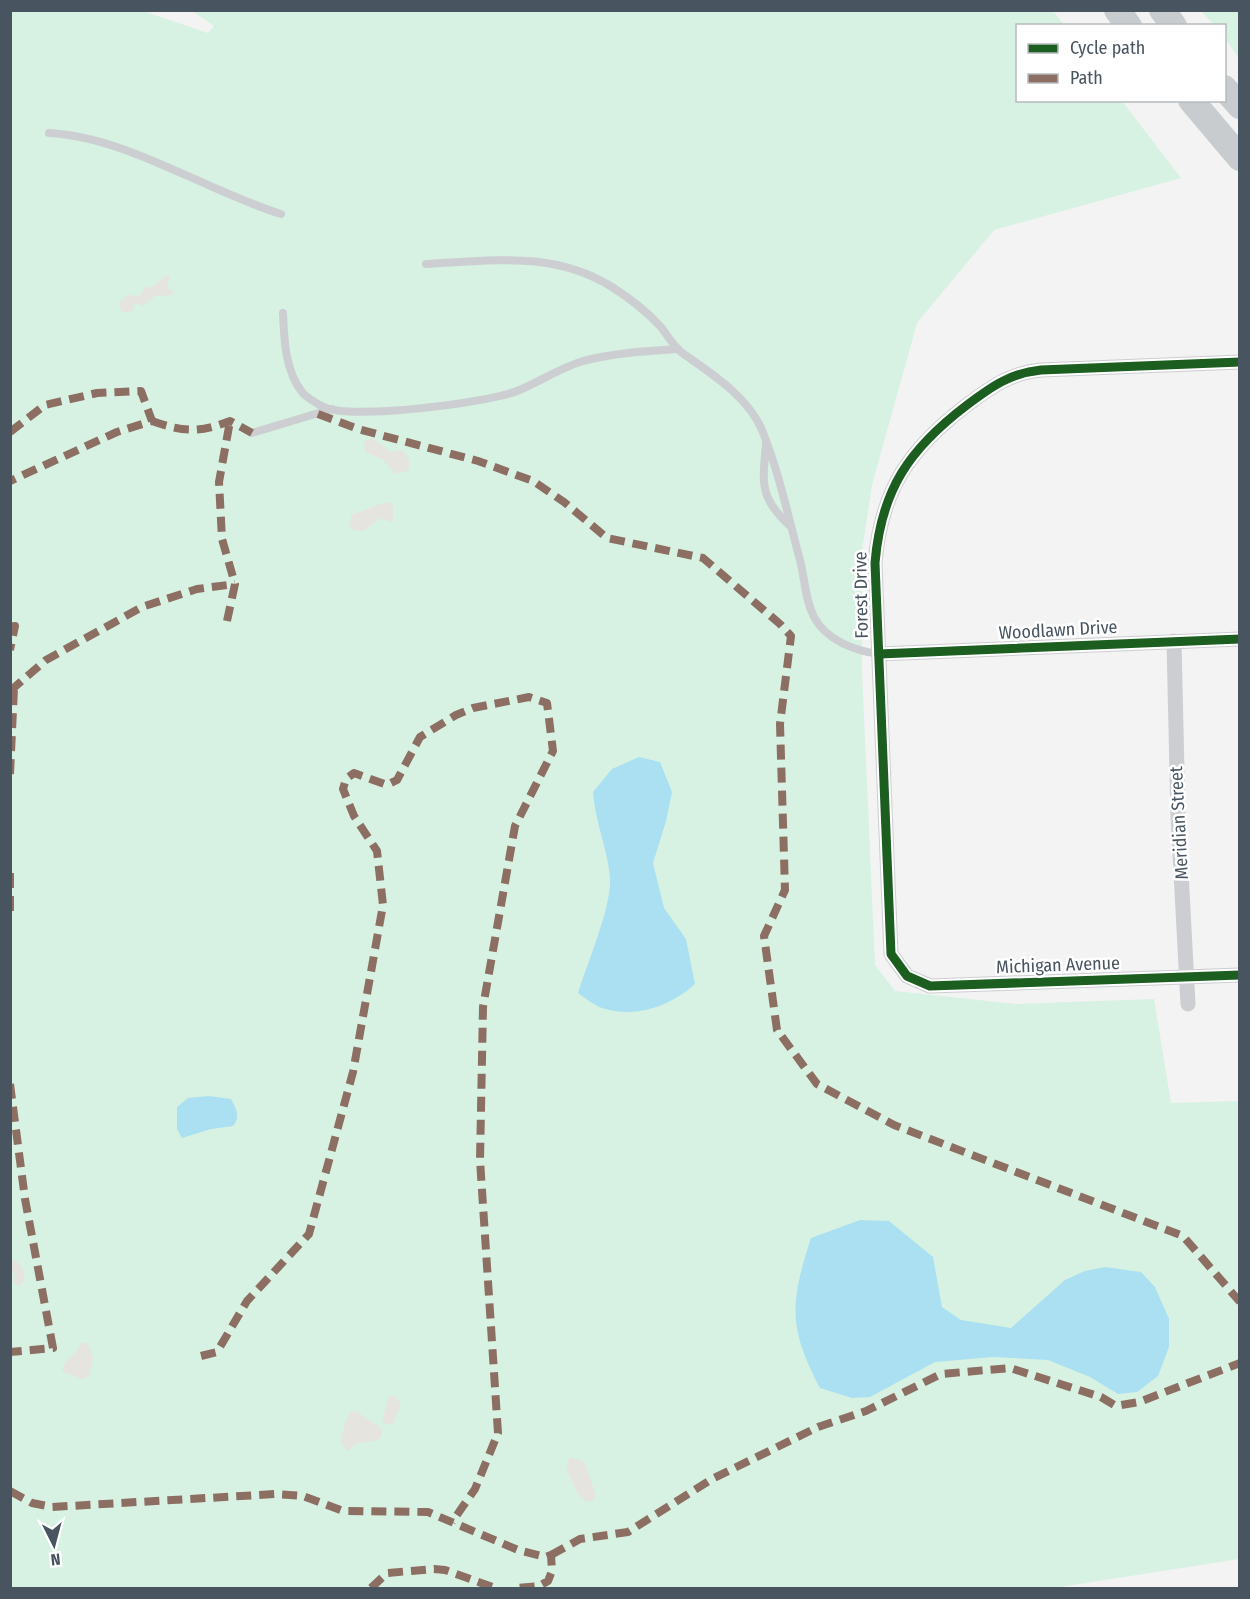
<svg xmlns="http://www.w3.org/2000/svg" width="1250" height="1599" viewBox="0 0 1250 1599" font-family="'Fira Sans Condensed',sans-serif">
  <rect width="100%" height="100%" fill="#f3f3f3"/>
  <g fill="#d7f2e2">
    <polygon points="11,11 143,11 208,33 214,26 192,11 1053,11 1064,25 1018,26 1018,100 1122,101 1181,178 994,230 917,323 872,485 862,551 862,671 875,965 895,991 1016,1004 1154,999 1171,1103 1239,1101 1239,1559 1054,1588 11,1588"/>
    <polygon points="1201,11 1239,11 1239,58 1225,39 1224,26 1214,25"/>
  </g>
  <g fill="#e6e4df">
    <polygon points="165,276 170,276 167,288 173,291 173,295 155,296 143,306 135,303 131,313 122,312 119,306 121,300 128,295 139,296 144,288 154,286"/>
    <path d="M372,438L391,452L401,450C409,457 411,461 408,471L396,474L382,459L365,452L364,442Z"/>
    <polygon points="386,502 393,504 393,520 390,522 381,518 363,531 353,530 350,525 351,515"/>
    <path d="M11,1260C22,1262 24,1271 25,1281L19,1287L13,1281L15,1273L11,1270Z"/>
    <path d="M81,1343H88L93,1358L89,1376L82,1379L64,1372L62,1369C65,1359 77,1354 81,1343Z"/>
    <polygon points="394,1395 401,1404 393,1424 389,1425 382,1422 388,1398"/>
    <polygon points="356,1411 381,1428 382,1434 379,1440 358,1443 347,1451 341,1443 344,1426 350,1413"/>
    <polygon points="570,1457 584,1462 596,1495 594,1500 586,1502 576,1491 566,1467"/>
  </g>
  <g fill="#aae0f1">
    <path d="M639,757L660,762L672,792L666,821L653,863L664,908L686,939L695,984C671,1006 635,1019 602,1008C594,1005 585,998 578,993C587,964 612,906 610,878C608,850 595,822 593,792L612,769Z"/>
    <path d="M209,1096L231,1099C236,1108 241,1117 233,1126L211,1129L182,1138L177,1129V1107L188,1098Z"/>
    <path d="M860,1220L889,1221L933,1257L942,1307L961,1320L1011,1328L1065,1280L1085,1271L1105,1267L1141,1272L1155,1287L1169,1319V1347L1158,1376L1137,1392L1118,1394L1090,1377L1048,1360L993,1357L935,1362L870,1397L852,1398L820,1388C788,1327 790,1303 811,1238Z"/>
  </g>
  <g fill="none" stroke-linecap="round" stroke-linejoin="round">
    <g stroke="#ccced1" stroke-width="8">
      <path d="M49,133C127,137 204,190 281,214"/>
      <path d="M426,264C491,261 553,250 612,287C628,297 648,313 661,327C667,335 673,345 681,352C710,373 747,395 762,430C779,472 788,516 800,560C805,579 805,600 814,617C826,640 855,651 879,654"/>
      <path d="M283,313C284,338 285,371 302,392C306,397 317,404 324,407C351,420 487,403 517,391C539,382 560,368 583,361C614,353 646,351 678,349"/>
      <polyline points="252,433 332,409"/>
      <path d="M766,444C763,481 758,496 789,525"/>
    </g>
    <g stroke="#ccced1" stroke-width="15">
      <path d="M1240,362L1041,370C1010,373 991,387 967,405C909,449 881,490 875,563L891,954L907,976L930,986L1240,975"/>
      <polyline points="1174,641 1178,816 1188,1004"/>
      <polyline points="879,654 1240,639"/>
    </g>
    <g stroke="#c8cccf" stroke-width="26">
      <polyline points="1117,10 1129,26"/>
      <polyline points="1162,10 1174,26"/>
      <polyline points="1224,88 1240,106"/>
      <polyline points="1191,100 1240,158"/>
    </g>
    <g stroke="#8d6e63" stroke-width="8" stroke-dasharray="15 8" stroke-linecap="butt">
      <polyline points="318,414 358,429 478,461 533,481 564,502 607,538 703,558 780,624 791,636 780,724 785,890 764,936 777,1030 817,1084 894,1125 1183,1236 1240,1302"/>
      <path d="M152,421C183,432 199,433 230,421L252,433"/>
      <polyline points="10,432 45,405 97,393 141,391 152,421 117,432 10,481"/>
      <polyline points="227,621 235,584 222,539 219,482 230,421"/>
      <polyline points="10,627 15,626 10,650"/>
      <polyline points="10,691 46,660 142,607 197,589 235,584"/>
      <polyline points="10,774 14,688"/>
      <polyline points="10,873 10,914"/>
      <polyline points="10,1084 25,1199 53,1348 10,1352"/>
      <polyline points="201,1356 217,1352 247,1301 309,1234 353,1072 383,905 377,851 354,816 343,789 346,779 354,773 387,785 397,780 420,737 456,715 473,708 529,697 547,703 553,751 515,826 483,1007 480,1160 498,1433 475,1489 452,1522"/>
      <polyline points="10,1491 32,1503 52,1507 276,1494 303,1496 343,1511 428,1512 518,1550 545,1557 551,1555 552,1571 548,1581 539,1586 517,1588"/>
      <polyline points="551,1555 580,1539 628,1532 712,1479 818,1427 866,1411 941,1374 1010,1368 1101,1397 1116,1406 1139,1402 1240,1363"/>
      <polyline points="371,1588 387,1573 434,1569 445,1570 495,1588"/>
    </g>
    <defs>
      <g id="cycleway">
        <path d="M1240,362L1041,370C1010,373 991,387 967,405C909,449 881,490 875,563L891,954L907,976L930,986L1240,975"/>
        <polyline points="879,654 1240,639"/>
      </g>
    </defs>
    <use href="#cycleway" stroke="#fff" stroke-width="13"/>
    <use href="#cycleway" stroke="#1b5e20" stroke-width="9"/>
  </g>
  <g text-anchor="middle" stroke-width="5" stroke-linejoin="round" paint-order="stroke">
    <g font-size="18" fill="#485460" stroke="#fff">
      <text transform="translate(861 595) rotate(-91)" y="6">Forest Drive</text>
      <text transform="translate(1058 630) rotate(-3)" y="6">Woodlawn Drive</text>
      <text transform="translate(1179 823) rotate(-93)" y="6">Meridian Street</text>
      <text transform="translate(1058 965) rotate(-2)" y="6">Michigan Avenue</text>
    </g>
  </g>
  <rect width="1250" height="1599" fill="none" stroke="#485460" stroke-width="24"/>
  <rect x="1016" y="24" width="210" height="78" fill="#ffffff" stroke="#b6bbbf" stroke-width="1.5"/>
  <rect x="1028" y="44" width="30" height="9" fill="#1b5e20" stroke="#b6bbbf" stroke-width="1.5"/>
  <text x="1070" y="54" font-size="18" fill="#485460">Cycle path</text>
  <rect x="1028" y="74" width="30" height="9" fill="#8d6e63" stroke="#b6bbbf" stroke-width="1.5"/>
  <text x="1070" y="84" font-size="18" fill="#485460">Path</text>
  <g transform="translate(54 1545) rotate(174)" stroke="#ffffff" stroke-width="4.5" paint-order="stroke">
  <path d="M0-4.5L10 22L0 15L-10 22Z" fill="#485460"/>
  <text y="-9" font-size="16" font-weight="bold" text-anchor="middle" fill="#485460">N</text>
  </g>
</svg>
